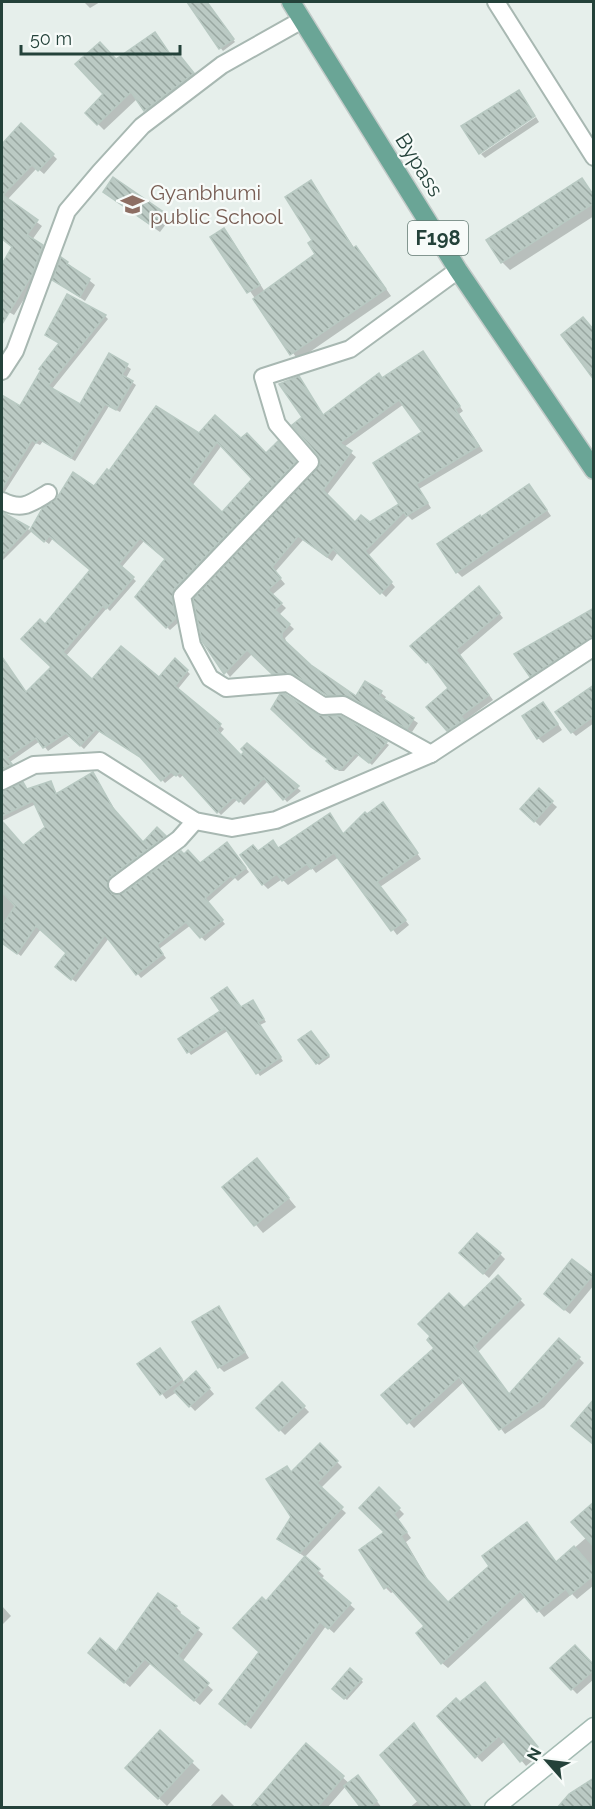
<svg xmlns="http://www.w3.org/2000/svg" width="595" height="1809" viewBox="0 0 595 1809" font-family="Raleway,sans-serif">
  <defs>
    <pattern id="building-back-hatch" width="6" height="6" patternUnits="userSpaceOnUse" patternTransform="scale(1.5)"><rect width="6" height="6" fill="#bbcac4"/><path d="M-1 5l2 2M0 0l6 6M5-1l2 2" fill="none" stroke="#98a6a0"/></pattern>
  </defs>
  <rect width="100%" height="100%" fill="#e6efeb"/>
  <g fill="#0003" fill-rule="evenodd">
    <polygon points="84,2 100,2 90,8"/>
    <polygon points="225,29 235,42 223,51 211,35"/>
    <polygon points="154,34 173,58 184,61 200,80 152,116 138,98 104,130 87,113 106,95 116,61"/>
    <polygon points="536,117 539,122 485,158 481,154"/>
    <polygon points="21,125 57,159 44,174 37,168 7,200 42,226 32,240 47,251 36,280 14,315 2,308 2,278 10,262 14,247 2,236 2,146"/>
    <polygon points="113,179 169,220 160,232 110,197"/>
    <polygon points="582,180 594,194 594,216 510,270 502,262"/>
    <polygon points="311,182 355,249 362,254 391,296 298,360 213,238 224,230 229,235 265,292 317,255"/>
    <polygon points="67,263 95,285 85,301 54,280"/>
    <polygon points="105,316 108,319 52,389 80,406 110,355 131,369 126,378 136,385 120,412 109,406 75,461 43,441 40,445 36,443 2,496 2,397 20,408 60,344 47,335"/>
    <path d="M423,353L463,411L459,414L483,451L419,489L431,508L412,520L408,516L368,556L395,587L386,597L338,552L332,561L303,540L275,572L285,584L272,595L286,608L279,615L294,629L285,638L287,644L310,666L356,699L366,683L381,693L386,697L384,700L418,723L412,732L354,700L332,699L299,678H278L253,653L230,677L203,641L322,465L304,418L299,378L324,416ZM404,404L424,433L401,504L370,523L355,524L326,496L356,457L344,447Z"/>
    <path d="M200,435L241,440L266,455L278,443L298,466L178,592L175,602L179,622L170,630L137,597L166,560L144,541L121,568L136,581L110,611L107,608L66,656L92,682L159,679L187,671L190,674L177,690L224,729L219,735L241,757L247,745L301,791L287,802L269,780L244,805L238,799L221,815L184,774L180,778L176,774L165,783L144,760L100,731L84,749L70,736L48,751L40,741L10,762L14,768L2,775V658L27,694L53,667L45,627L92,571L53,538L49,544L32,531L2,561V514L31,531L44,510L94,487L109,473ZM222,445L254,479L222,514L192,486Z"/>
    <polygon points="534,491 551,516 462,577 457,572 482,519"/>
    <polygon points="483,593 503,618 460,655 493,700 464,721 467,725 453,734 428,707 450,689 433,665 431,666 412,646"/>
    <polygon points="594,609 594,643 536,680 531,676"/>
    <polygon points="594,688 594,723 576,736 572,732"/>
    <polygon points="548,709 562,730 543,743 538,738"/>
    <polygon points="317,716 386,743 389,745 372,765 360,754 344,771 339,771 328,761 330,759"/>
    <polygon points="93,774 117,813 143,844 157,829 168,840 111,884 110,892 113,896 124,895 200,865 230,848 249,872 238,881 235,878 207,903 225,924 205,941 191,925 159,949 166,958 141,978 109,938 76,982 61,971 68,953 41,929 21,956 2,942 2,823 23,847 47,827 36,804 2,821 2,811 7,805 2,807 2,793 23,784 28,791 51,783 57,794"/>
    <polygon points="539,791 557,807 540,826 522,809"/>
    <polygon points="383,804 421,859 380,887 409,925 397,935 339,857 316,873 312,868 288,885 282,879 268,889 263,884 259,852 273,842 279,849 330,815 344,835"/>
    <polygon points="253,1002 266,1022 260,1025 283,1061 260,1076 229,1030 191,1055 180,1040 222,1011 241,1008"/>
    <polygon points="313,1035 330,1057 319,1065 317,1063"/>
    <polygon points="257,1160 296,1207 263,1233 224,1187"/>
    <polygon points="500,1254 505,1259 489,1278 466,1258"/>
    <polygon points="573,1261 594,1278 594,1285 570,1314 551,1299"/>
    <polygon points="498,1277 525,1305 478,1352 510,1395 560,1340 584,1363 544,1407 505,1434 465,1381 414,1428 383,1395 436,1348 464,1311"/>
    <polygon points="219,1308 249,1358 224,1372 219,1367"/>
    <polygon points="165,1355 185,1383 196,1373 214,1394 195,1411 177,1392 166,1399 140,1364"/>
    <polygon points="282,1384 309,1412 285,1435 258,1408"/>
    <polygon points="320,1445 342,1467 320,1489 346,1513 305,1557 279,1539 293,1517 287,1468 293,1473"/>
    <polygon points="379,1489 404,1514 398,1520 411,1538 406,1542 431,1585 448,1604 557,1563 587,1537 594,1504 594,1585 577,1599 572,1594 544,1617 526,1596 448,1668 442,1663 427,1626 395,1591 391,1593 386,1588 386,1532"/>
    <polygon points="305,1558 324,1576 321,1579 355,1609 334,1633 326,1626 251,1729 226,1709 261,1652 266,1603"/>
    <polygon points="2,1606 11,1616 2,1625"/>
    <polygon points="176,1607 181,1612 179,1615 203,1634 182,1662 213,1690 200,1705 151,1663 130,1687 95,1657 117,1654"/>
    <polygon points="594,1667 594,1679 577,1694 552,1668"/>
    <polygon points="350,1670 363,1682 347,1700 334,1689"/>
    <polygon points="490,1689 542,1753 526,1766 505,1741 482,1762 439,1716"/>
    <polygon points="419,1730 472,1808 409,1808 419,1800"/>
    <polygon points="160,1732 200,1770 167,1806 127,1768"/>
    <polygon points="306,1745 350,1784 363,1783 382,1808 363,1808 346,1786 327,1808 252,1808"/>
    <polygon points="222,1794 236,1808 209,1808"/>
  </g>
  <g fill="url(#building-back-hatch)" stroke="#b8c9c2" stroke-width="1.5" fill-rule="evenodd">
    <polygon points="187,2 207,2 234,39 219,49"/>
    <polygon points="155,32 172,57 178,53 194,73 144,111 131,92 97,125 85,113 103,94 75,64 100,42 116,59"/>
    <polygon points="519,90 535,116 479,154 461,126"/>
    <polygon points="21,123 54,154 38,171 32,165 3,195 38,220 27,235 43,245 32,275 2,324 2,264 12,247 2,239 2,144"/>
    <polygon points="113,177 165,213 155,228 103,192"/>
    <polygon points="582,178 594,196 594,203 501,263 486,240"/>
    <polygon points="311,180 353,248 356,246 386,289 290,355 253,299 315,254 308,243 312,240 285,197"/>
    <polygon points="224,228 260,285 247,293 210,237"/>
    <polygon points="61,257 68,262 67,264 90,279 80,297 52,280"/>
    <polygon points="67,294 106,315 48,386 80,404 109,353 128,364 122,375 133,381 116,410 105,404 71,458 39,439 36,443 32,440 2,489 2,395 20,406 41,370 39,369 59,343 45,335"/>
    <polygon points="583,317 594,330 594,380 561,335"/>
    <path d="M423,351L460,406L455,409L479,446L416,484L428,503L406,516L404,512L365,551L392,582L380,594L333,549L327,557L298,536L272,567L281,578L268,590L282,603L275,610L290,624L282,633V638L311,665L356,696L365,681L382,691L379,696L414,718L407,729L348,696L326,695L293,674H272L247,650L224,674L202,641L193,599L320,464L318,455L292,425L302,417L279,384L299,376L323,415L379,373L382,378ZM399,400L422,432L373,463L399,504L370,522L361,515L355,522L323,490L352,451L340,443Z"/>
    <path d="M156,406L199,433L215,415L241,438L247,433L266,453L278,441L296,462L174,589L172,598L176,618L166,628L135,597L165,559L140,538L119,564L134,577L106,609L103,606L63,652L92,679L121,646L159,677L175,658L188,670L175,686L221,724L217,730L241,755L244,752L241,749L247,743L299,786L283,800L264,778L239,802L234,797L217,813L180,772L176,776L171,772L161,781L140,757L96,729L80,746L66,733L43,748L36,738L7,758L12,764L2,770V657L26,692L51,667L21,639L40,619L45,624L90,570L49,536L44,542L30,530L42,509L57,498L73,472L94,486L107,469L109,471ZM217,442L252,479L222,512L189,481Z"/>
    <polygon points="529,484 547,510 456,573 437,544 480,515 481,517"/>
    <polygon points="2,512 29,527 2,557"/>
    <polygon points="479,586 500,613 456,650 489,695 461,716 464,720 447,731 426,707 448,688 428,661 426,663 410,646"/>
    <polygon points="594,608 594,637 530,677 514,654"/>
    <polygon points="594,685 594,716 571,733 555,712"/>
    <polygon points="280,694 285,694 318,715 341,716 387,742 369,763 356,753 341,769 335,769 326,761 328,759 311,747 271,709"/>
    <polygon points="543,702 558,724 537,739 522,716"/>
    <polygon points="93,772 113,808 143,842 157,827 166,836 110,877 107,886 112,894 123,893 181,851 184,854 188,850 200,863 227,842 246,868 233,878 231,876 205,898 223,920 200,938 186,922 157,945 163,954 136,975 105,935 71,980 55,967 66,953 36,926 17,954 2,943 2,926 15,906 2,892 2,821 23,845 45,827 33,801 2,816 2,791 23,782 27,789 51,781 56,794"/>
    <polygon points="539,788 553,801 534,822 520,809"/>
    <polygon points="383,802 418,853 377,882 406,920 391,931 334,853 311,869 307,864 282,881 277,874 262,885 240,855 253,845 258,851 273,840 278,848 330,813 343,834 365,812 367,814"/>
    <polygon points="227,987 241,1007 253,1000 264,1019 258,1022 281,1057 256,1074 225,1028 187,1053 178,1039 220,1011 211,998"/>
    <polygon points="311,1031 329,1055 316,1064 298,1040"/>
    <polygon points="257,1158 289,1198 254,1226 222,1187"/>
    <polygon points="477,1233 501,1253 483,1274 459,1253"/>
    <polygon points="572,1259 593,1275 564,1310 544,1294"/>
    <polygon points="498,1275 521,1299 474,1346 509,1394 559,1338 580,1357 539,1402 499,1430 459,1377 407,1424 381,1395 434,1348 427,1340 430,1336 418,1324 449,1293 464,1308"/>
    <polygon points="219,1306 245,1352 218,1368 192,1322"/>
    <polygon points="160,1348 182,1379 160,1395 137,1364"/>
    <polygon points="196,1371 210,1388 189,1407 174,1391"/>
    <polygon points="282,1382 305,1406 279,1431 256,1408"/>
    <polygon points="594,1399 594,1445 571,1426"/>
    <polygon points="320,1443 338,1461 317,1483 343,1507 300,1553 277,1539 291,1517 266,1479 287,1466 291,1472"/>
    <polygon points="379,1487 400,1508 394,1514 407,1532 401,1536 426,1578 448,1602 489,1566 482,1556 527,1522 556,1562 574,1546 594,1569 594,1575 570,1595 566,1589 537,1612 520,1591 441,1664 416,1633 424,1626 388,1586 384,1589 359,1550 384,1532 359,1508"/>
    <polygon points="594,1502 594,1547 571,1522"/>
    <polygon points="305,1556 320,1569 316,1573 351,1603 328,1629 320,1622 245,1725 219,1704 259,1652 233,1628 262,1597 266,1601"/>
    <polygon points="158,1593 177,1606 174,1609 199,1628 178,1656 209,1683 194,1701 145,1659 124,1683 88,1653 100,1638 116,1652"/>
    <polygon points="575,1645 594,1665 594,1670 571,1690 550,1668"/>
    <polygon points="350,1668 362,1679 344,1699 332,1689"/>
    <polygon points="485,1682 538,1747 520,1762 499,1736 475,1758 437,1716 456,1698 460,1702"/>
    <polygon points="414,1723 472,1808 423,1808 380,1755"/>
    <polygon points="160,1730 193,1761 158,1799 125,1768"/>
    <polygon points="306,1743 344,1776 317,1808 250,1808"/>
    <polygon points="358,1775 377,1801 369,1808 361,1808 344,1786"/>
    <polygon points="594,1778 594,1808 557,1808 569,1794"/>
  </g>
  <g fill="none" stroke-linecap="round" stroke-linejoin="round">
    <defs>
      <g id="street">
        <polyline points="496,2 594,157"/>
        <polyline points="2,371 15,351 67,211 100,172 142,126 222,65 302,20"/>
        <path d="M2,501C22,511 30,504 48,493"/>
        <polyline points="431,754 343,705 323,706 288,683 226,688 210,678 192,645 182,596 310,462 277,424 263,377 350,349 458,270"/>
        <polyline points="2,781 34,765 100,761 195,821 232,828 276,820 431,754 594,647"/>
        <polyline points="117,885 179,839 195,821"/>
      </g>
      <polyline id="secondary" points="494,1808 594,1727"/>
      <polyline id="primary" points="291,2 458,270 594,470"/>
    </defs>
    <use href="#street" stroke="#a8b8b2" stroke-width="20"/>
    <use href="#secondary" stroke="#a4bbb3" stroke-width="21"/>
    <use href="#primary" stroke="#c2cac8" stroke-width="21"/>
    <use href="#street" stroke="#fff" stroke-width="16"/>
    <use href="#secondary" stroke="#fff" stroke-width="18"/>
    <use href="#primary" stroke="#6aa596" stroke-width="18"/>
  </g>
  <defs>
    <symbol id="school-bare" viewBox="-9 -9 18 18"><path d="M0-5L7-2L0 1L-7-2ZM-4 1L0 2.5L4 1V4Q0 6-4 4Z" fill="#8d6e63" stroke="#f7fbf9" stroke-width="2.5" paint-order="stroke"/></symbol>
  </defs>
  <g fill-rule="evenodd">
    <use href="#school-bare" x="116" y="188" width="33" height="33"/>
  </g>
  <g text-anchor="middle" stroke-width="4.5" stroke-linejoin="round" paint-order="stroke">
    <rect fill="#f7fbf9" stroke="#637a73" stroke-width="1.5" x="408" y="221" width="60" height="34" rx="4.5"/>
    <g font-size="20" font-weight="bold" fill="#24423a">
      <text x="438" y="245">F198</text>
    </g>
    <g font-size="21" fill="#24423a" stroke="#f7fbf9">
      <text transform="translate(419 165) rotate(58)" y="7">Bypass</text>
    </g>
    <g font-size="21" fill="#785e54" stroke="#f7fbf9" text-anchor="start">
      <text x="150" y="200">Gyanbhumi<tspan x="150" dy="24">public School</tspan></text>
    </g>
  </g>
  <rect width="595" height="1809" fill="none" stroke="#24423a" stroke-width="6"/>
  <g transform="translate(547 1761) rotate(298)" stroke="#f7fbf9" stroke-width="4.5" paint-order="stroke">
  <path d="M0-4.5L10 22L0 15L-10 22Z" fill="#24423a"/>
  <text y="-9" font-size="16" font-weight="bold" text-anchor="middle" fill="#24423a">N</text>
  </g>
  <path d="M21 45v9h159v-9" fill="none" stroke="#24423a" stroke-width="3"/>
  <text x="30" y="45" font-size="18" fill="#24423a" stroke="#f7fbf9" stroke-width="4.5" paint-order="stroke">50 m</text>
</svg>
